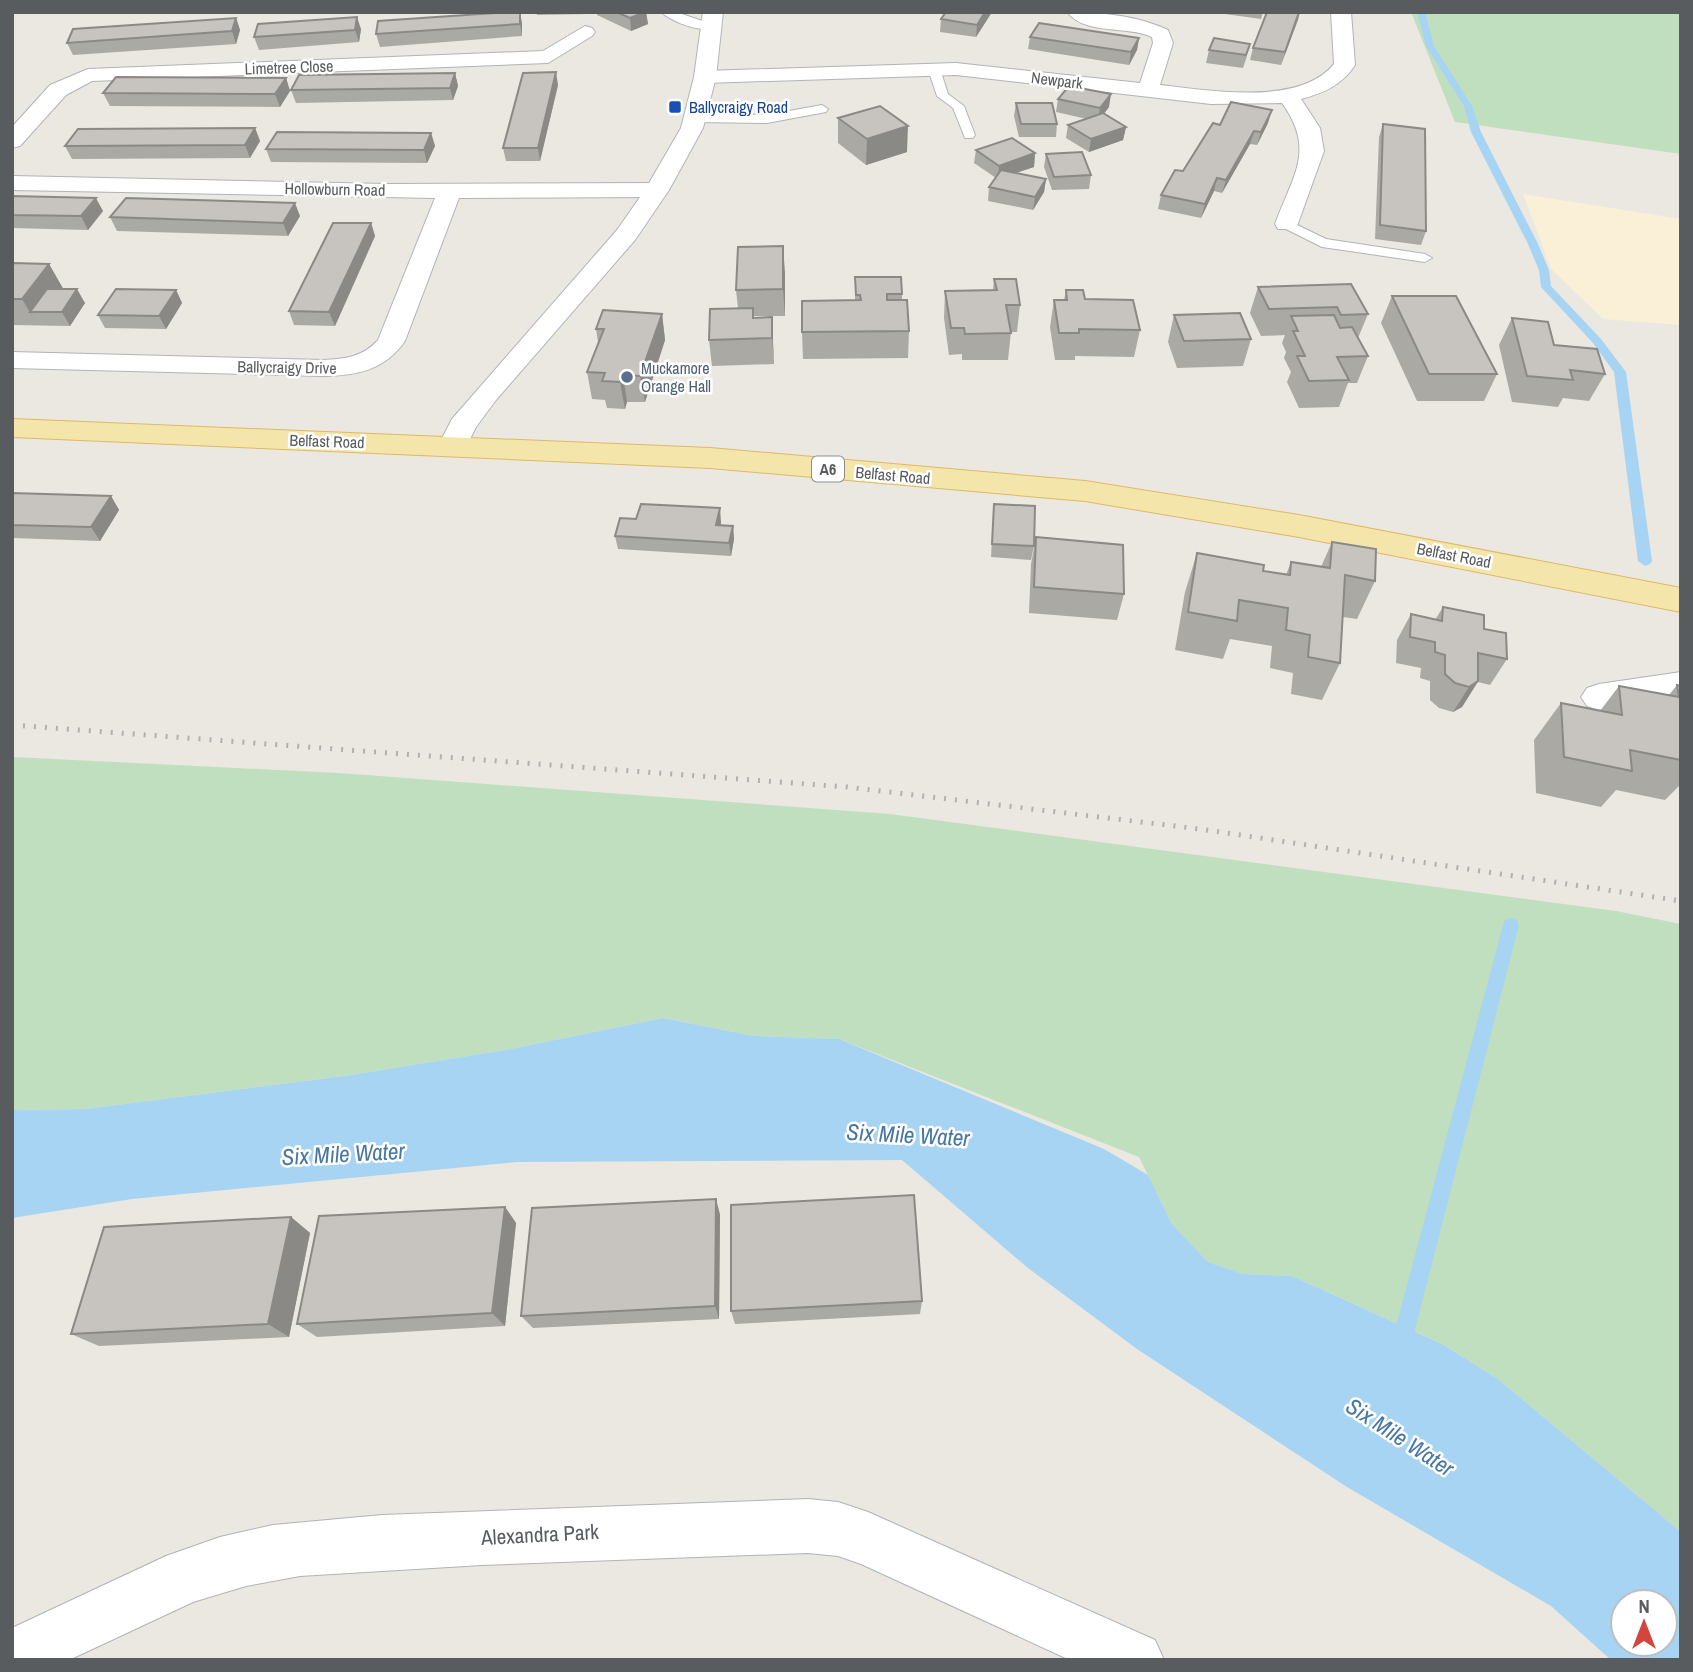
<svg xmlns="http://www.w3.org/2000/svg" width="1693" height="1672" viewBox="0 0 1693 1672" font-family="'Archivo Narrow',sans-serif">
  <rect width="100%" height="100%" fill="#eae8e0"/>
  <polygon fill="#f9f0d7" points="1523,194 1681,219 1681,325 1603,319 1551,269"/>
  <g fill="#c0dfbf">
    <polygon points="1411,12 1681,12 1681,154 1455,122"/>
    <polygon points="12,757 339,773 890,814 1616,911 1681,924 1681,1532 1498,1379 1444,1345 1292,1276 1243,1274 1208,1262 1172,1224 1139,1157 839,1039 754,1036 663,1018 505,1050 351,1075 85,1109 12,1110"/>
  </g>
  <path fill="#a7d4f3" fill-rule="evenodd" d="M663,1018L754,1036L839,1039L1104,1149L1148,1175L1172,1224L1208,1262L1243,1274L1292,1276L1444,1345L1498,1379L1681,1532V1660H1611L1551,1606L1347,1487L1137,1349L1028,1268L902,1160L517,1162L132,1199L12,1218V1110L85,1109L351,1075L505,1050ZM1623,1602H1665V1644H1623Z"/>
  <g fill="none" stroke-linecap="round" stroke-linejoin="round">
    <g fill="#a7d4f3" fill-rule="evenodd">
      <polygon points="1417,12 1425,12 1434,46 1472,106 1481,132 1538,244 1549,270 1551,286 1601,339 1626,372 1652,561 1650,564 1645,566 1638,561 1614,372 1593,343 1541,287 1539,270 1528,244 1471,132 1464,106 1426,46"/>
      <polygon points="1511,918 1517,920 1519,925 1410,1349 1407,1356 1400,1359 1393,1356 1390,1349 1503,925 1505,920"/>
    </g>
    <defs>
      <g id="lane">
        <path d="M661,12H676L717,26C703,35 673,22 661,12Z"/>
        <polygon points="934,66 940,69 948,94 964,106 975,135 973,138 965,138 953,108 937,96 928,69"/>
        <polygon points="822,105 828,109 826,112 767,123 695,122 689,118 695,114 767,115"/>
        <polygon points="1287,220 1326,239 1425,254 1432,258 1425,262 1322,247 1282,227 1282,221"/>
      </g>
      <g id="street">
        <path d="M1067,12C1099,12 1139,16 1168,30L1173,43L1160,85C1209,90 1299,107 1334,64L1331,12H1351L1355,65C1342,85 1324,93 1301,99L1320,128L1324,151L1296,229H1278L1275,224C1293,175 1316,150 1282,103L1211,104L956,75L705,83L694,77L705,71L956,63L1140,83L1153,43L1152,37C1127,25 1086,36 1067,12Z"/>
        <polygon points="585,26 592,28 595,32 592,36 548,63 92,81 66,95 20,146 12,148 12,127 50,85 88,69 543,51"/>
        <path d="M12,176L387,184L657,183L665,185L669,190L665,195L657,197L459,198L405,341C385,370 356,376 323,376L12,368V352L323,360C345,359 363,357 378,340L435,198L12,190Z"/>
        <polygon points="1681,672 1681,698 1599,710 1587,706 1581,697 1587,688 1599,684"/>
        <polygon points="808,1499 838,1502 868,1512 1155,1640 1164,1660 1070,1660 861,1564 838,1556 808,1553 482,1565 300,1576 246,1586 193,1602 69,1660 12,1660 12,1628 166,1556 220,1537 273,1525 382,1515"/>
      </g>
      <polygon id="secondary" points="703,12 723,12 716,77 703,128 669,190 635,240 496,400 476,427 463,453 453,455 443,453 438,446 452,419 617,230 645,190 681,128 694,77"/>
      <polygon id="primary" points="12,419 710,448 1085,481 1299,515 1681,588 1681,612 1299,537 1085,501 710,468 12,437"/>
    </defs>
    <use href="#lane" stroke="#b1b3b7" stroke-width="2"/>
    <use href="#street" stroke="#b1b3b7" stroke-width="2"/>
    <use href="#secondary" stroke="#b2b5b9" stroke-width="2"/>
    <use href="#primary" stroke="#dfb965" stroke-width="2"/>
    <use href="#lane" fill="#fff" fill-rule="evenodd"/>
    <use href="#street" fill="#fff" fill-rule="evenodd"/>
    <use href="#secondary" fill="#fff" fill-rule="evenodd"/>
    <use href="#primary" fill="#f4e6ab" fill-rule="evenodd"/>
    <polyline stroke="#afb0b0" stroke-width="5" stroke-dasharray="2 9" stroke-linecap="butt" points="12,725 847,787 1200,829 1681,901"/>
  </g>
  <g fill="#aba9a4">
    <polygon points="520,12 522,24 522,36 380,47 376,34"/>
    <polygon points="536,12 589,12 589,14 537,15"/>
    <polygon points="597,12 646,12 648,24 631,31 597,15"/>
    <polygon points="946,12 992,12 976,37 940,32 941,19"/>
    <polygon points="1225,12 1263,12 1261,19 1225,14"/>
    <polygon points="1300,12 1281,65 1250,60 1253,48"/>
    <polygon points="236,18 240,30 236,44 73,55 67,43"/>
    <polygon points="361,29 359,42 259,50 254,37"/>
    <polygon points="1030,37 1139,38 1137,50 1129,65 1028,49"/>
    <polygon points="1214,38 1247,56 1243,68 1206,63 1209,50"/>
    <polygon points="455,73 458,86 453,100 296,103 291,90"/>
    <polygon points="286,78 290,91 280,107 110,106 103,93"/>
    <polygon points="558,85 540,161 506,161 503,148"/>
    <polygon points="1058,99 1109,107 1104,114 1126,127 1123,140 1089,152 1066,138 1068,125 1087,119 1056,112"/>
    <polygon points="1016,103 1057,124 1056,137 1019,137 1014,116"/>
    <polygon points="838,118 907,152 866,165 838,143"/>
    <polygon points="1268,123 1257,145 1250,144 1222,193 1214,191 1201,218 1158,209 1161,195 1183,171 1220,125"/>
    <polygon points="1383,124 1426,231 1421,245 1375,239 1379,137"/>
    <polygon points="255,128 260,141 250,158 72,159 65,146"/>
    <polygon points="431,133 435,146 427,163 271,162 266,149"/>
    <polygon points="976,150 1035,153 1034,167 1015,173 1046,179 1044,192 1033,210 988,201 989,187 996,178 974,163"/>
    <polygon points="1046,154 1091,175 1089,189 1052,190 1044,167"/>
    <polygon points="12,196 103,211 88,230 12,228"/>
    <polygon points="300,216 288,236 117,231 110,217"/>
    <polygon points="371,223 375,236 335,326 294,325 289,311"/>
    <polygon points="12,263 49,264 63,289 85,303 70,326 12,325"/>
    <polygon points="785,273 785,316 753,316 753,318 772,317 774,364 712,366 709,340 738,308 736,290"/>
    <polygon points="855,277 902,294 902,300 909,331 908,358 803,359 802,332 855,300"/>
    <polygon points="994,279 1020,305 1017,332 1011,332 1008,360 962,360 962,354 949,355 944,318 945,291 993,290"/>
    <polygon points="1258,287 1368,314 1358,338 1368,356 1357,383 1348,383 1339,407 1299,408 1287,382 1291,372 1284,358 1286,352 1282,343 1285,335 1261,336 1250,313"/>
    <polygon points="176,290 182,303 166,329 105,328 98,315"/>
    <polygon points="1066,290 1140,330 1134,357 1075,356 1075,360 1055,360 1050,327 1054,300 1064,300"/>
    <polygon points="1392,296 1497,374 1484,401 1417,401 1381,323"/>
    <polygon points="662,314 665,340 645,402 627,402 625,409 607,408 605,400 592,399 587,372 598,342 596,329"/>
    <polygon points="1174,315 1251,339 1243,366 1177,368 1168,342"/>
    <polygon points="1512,318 1554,345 1605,374 1589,401 1563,398 1558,407 1512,402 1499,345"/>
    <polygon points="12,493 111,496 119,510 100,541 12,538"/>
    <polygon points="994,504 1034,546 1031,560 991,557"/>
    <polygon points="721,522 721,525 733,526 734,539 731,556 618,549 615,536"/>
    <polygon points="1036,537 1124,594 1117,620 1029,613 1031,564"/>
    <polygon points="1332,542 1375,581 1357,619 1343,617 1340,663 1322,700 1291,694 1293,673 1270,668 1272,646 1230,639 1223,659 1175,650 1185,592 1197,553 1263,571 1286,575 1291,562 1321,567"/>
    <polygon points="1443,607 1484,629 1507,659 1490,685 1478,682 1462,707 1453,712 1439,708 1430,700 1430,681 1420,678 1421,668 1396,663 1397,640 1411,614 1435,620"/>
    <polygon points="1677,685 1681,686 1681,784 1665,800 1616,790 1601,807 1536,793 1534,740 1561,703 1600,711 1619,686 1669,695"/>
    <polygon points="716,1199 720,1215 719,1319 533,1328 521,1316"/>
    <polygon points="505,1207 516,1223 505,1326 317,1337 297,1324"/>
    <polygon points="291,1217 310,1233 289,1337 99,1346 71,1334"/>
    <polygon points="922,1301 920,1314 735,1324 731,1311"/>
  </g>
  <g fill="#8b8986">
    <polygon points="520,12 522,24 522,36 520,24"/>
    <polygon points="646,12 648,24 631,31 630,18"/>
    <polygon points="985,12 992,12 976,37 977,25"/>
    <polygon points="1300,12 1298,20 1281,65 1285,52"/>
    <polygon points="357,17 361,29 359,42 355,30"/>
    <polygon points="236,18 240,30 236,44 232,31"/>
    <polygon points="1139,38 1137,50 1129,65 1131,52"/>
    <polygon points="556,72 558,85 540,161 538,148"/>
    <polygon points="455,73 458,86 453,100 450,88"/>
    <polygon points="286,78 290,91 280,107 275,94"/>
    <polygon points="1111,94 1109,107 1098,121 1100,108"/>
    <polygon points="1272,110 1268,123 1257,145 1261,132"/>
    <polygon points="908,126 907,152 866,165 867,139"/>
    <polygon points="1126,127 1123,140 1089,152 1091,139"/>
    <polygon points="255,128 260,141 250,158 245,145"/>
    <polygon points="1254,131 1250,144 1222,193 1226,180"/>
    <polygon points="431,133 435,146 427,163 424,150"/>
    <polygon points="1035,153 1034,167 998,179 999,166"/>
    <polygon points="1217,178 1214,191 1201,218 1205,204"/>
    <polygon points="1046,179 1044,192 1033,210 1035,197"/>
    <polygon points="96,198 103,211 88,230 81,216"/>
    <polygon points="295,203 300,216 288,236 283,223"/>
    <polygon points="371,223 375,236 335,326 329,312"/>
    <polygon points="783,246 785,273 785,316 783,289"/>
    <polygon points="49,264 64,290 30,312 38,326 22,299"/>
    <polygon points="77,289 85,303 70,326 62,312"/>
    <polygon points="176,290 182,303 166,329 159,316"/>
    <polygon points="662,314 665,340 645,402 640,376"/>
    <polygon points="772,317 773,344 774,364 772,338"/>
    <polygon points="623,375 627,402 625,409 620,382"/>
    <polygon points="111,496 119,510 100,541 91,527"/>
    <polygon points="720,508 721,522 718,538 716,525"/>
    <polygon points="733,526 734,539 731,556 729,543"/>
    <polygon points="1478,681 1462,707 1453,712 1469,687"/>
    <polygon points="716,1199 720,1215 719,1319 715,1306"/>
    <polygon points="505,1207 516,1223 505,1326 492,1313"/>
    <polygon points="291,1217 310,1233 289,1337 268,1324"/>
  </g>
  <g fill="#c7c4bf" stroke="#8b8986" stroke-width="2">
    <polygon points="510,12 520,12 520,24 376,34 378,21"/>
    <polygon points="616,12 645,12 630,18"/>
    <polygon points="946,12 985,12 977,25 941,19"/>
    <polygon points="1267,12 1299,12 1285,52 1253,48"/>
    <polygon points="357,17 355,30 254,37 258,24"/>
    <polygon points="236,18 232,31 67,43 73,29"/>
    <polygon points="1039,23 1139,38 1131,52 1030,37"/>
    <polygon points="1214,38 1250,44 1246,55 1209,50"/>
    <polygon points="556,72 538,148 503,148 523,73"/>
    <polygon points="455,73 450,88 291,90 299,75"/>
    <polygon points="116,77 286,78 275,94 103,93"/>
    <polygon points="1069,86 1111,94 1100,108 1058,99"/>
    <polygon points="1231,102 1272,110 1261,132 1254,131 1226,180 1217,178 1205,204 1161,195 1175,170 1183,171 1213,123 1220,125"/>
    <polygon points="1016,103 1052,103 1057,124 1021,124"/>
    <polygon points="880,106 908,126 867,139 838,118"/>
    <polygon points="1103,113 1126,127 1091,139 1068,125"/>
    <polygon points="1383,124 1425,129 1426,231 1380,225"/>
    <polygon points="255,128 245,145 65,146 78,129"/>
    <polygon points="277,132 431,133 424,150 266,149"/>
    <polygon points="1012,138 1035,153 999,166 976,150"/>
    <polygon points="1082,152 1091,175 1054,177 1046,154"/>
    <polygon points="1001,170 1046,179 1035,197 989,187"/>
    <polygon points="12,196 96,198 81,216 12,215"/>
    <polygon points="126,198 295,203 283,223 110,217"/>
    <polygon points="333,223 371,223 329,312 289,311"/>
    <polygon points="783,246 783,289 736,290 738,247"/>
    <polygon points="12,263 49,264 22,299 12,299"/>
    <polygon points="855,277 901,277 902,294 887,294 887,300 907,300 909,331 802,332 802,301 861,300 860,295 856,295"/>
    <polygon points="994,279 1016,279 1020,305 1006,305 1011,333 965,334 964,328 951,328 945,291 997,290"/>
    <polygon points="1351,284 1368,314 1341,315 1337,307 1269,309 1258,287"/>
    <polygon points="47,289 77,289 62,312 30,312"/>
    <polygon points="116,289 176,290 159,316 98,315"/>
    <polygon points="1066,290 1083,290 1085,299 1133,300 1140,330 1079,329 1079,333 1059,333 1054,300 1067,300"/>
    <polygon points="1392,296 1456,296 1497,374 1429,374"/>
    <polygon points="753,308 753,318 772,317 772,338 709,340 710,309"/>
    <polygon points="603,310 662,314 640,376 623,375 620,382 602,381 605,373 587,372 604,329 596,329"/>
    <polygon points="1240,313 1251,339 1184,341 1174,315"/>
    <polygon points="1334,315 1340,328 1352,327 1368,356 1337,357 1349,380 1309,381 1297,356 1305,356 1293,331 1298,331 1291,316"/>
    <polygon points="1512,318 1548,322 1554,345 1597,349 1605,374 1570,370 1573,380 1527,376"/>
    <polygon points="12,493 111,496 91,527 12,525"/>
    <polygon points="641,504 720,508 716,525 733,526 729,543 615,536 620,518 636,519"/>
    <polygon points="994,504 1035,506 1034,546 992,544"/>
    <polygon points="1036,537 1123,545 1124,594 1034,587"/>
    <polygon points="1332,542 1376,549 1375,581 1345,575 1340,663 1308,657 1310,635 1286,630 1288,608 1239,600 1237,621 1188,612 1197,553 1264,565 1263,571 1290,575 1291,562 1330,568"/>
    <polygon points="1443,607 1484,615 1484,629 1506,633 1507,659 1478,653 1478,681 1469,687 1455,683 1445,674 1445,655 1435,652 1435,642 1410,637 1411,614 1442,621"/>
    <polygon points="1677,685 1681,686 1681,760 1630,750 1632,771 1564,757 1561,703 1622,715 1619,686 1679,697"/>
    <polygon points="914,1195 922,1301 731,1311 731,1205"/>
    <polygon points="716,1199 715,1306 521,1316 532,1208"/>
    <polygon points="505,1207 492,1313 297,1324 319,1216"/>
    <polygon points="291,1217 268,1324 71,1334 104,1227"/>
  </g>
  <rect fill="#1a4fb4" stroke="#fff" stroke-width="2.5" x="668" y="100" width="14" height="14" rx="3.5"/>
  <circle fill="#5c6f8a" stroke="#fff" stroke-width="2.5" cx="627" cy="377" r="7"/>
  <g text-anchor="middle" stroke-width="5" stroke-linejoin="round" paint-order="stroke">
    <g font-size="16" fill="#595c5f" stroke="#fff">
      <text transform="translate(289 67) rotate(-2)" y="6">Limetree Close</text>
      <text transform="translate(1057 80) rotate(7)" y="6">Newpark</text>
      <text transform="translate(335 189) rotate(1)" y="6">Hollowburn Road</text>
      <text transform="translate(287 367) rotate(1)" y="6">Ballycraigy Drive</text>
      <text transform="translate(327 441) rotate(2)" y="6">Belfast Road</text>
      <text transform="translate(893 475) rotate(5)" y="6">Belfast Road</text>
      <text transform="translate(1454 555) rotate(11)" y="6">Belfast Road</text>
    </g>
    <g font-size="16" fill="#164399" stroke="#fff" text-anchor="start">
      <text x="689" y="113">Ballycraigy Road</text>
    </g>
    <g font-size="16" fill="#4e5e75" stroke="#fff" text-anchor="start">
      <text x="641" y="374">Muckamore<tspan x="641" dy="18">Orange Hall</tspan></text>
    </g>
    <rect fill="#fff" stroke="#8b8d8f" stroke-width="2" x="812" y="456.5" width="32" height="25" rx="5"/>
    <g font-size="16" font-weight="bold" fill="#595c5f">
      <text x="828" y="475">A6</text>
    </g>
    <g font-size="21" fill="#595c5f" stroke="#fff">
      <text transform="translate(540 1535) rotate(-3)" y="7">Alexandra Park</text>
    </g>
    <g font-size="23" font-style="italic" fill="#4877a2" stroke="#fff">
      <text transform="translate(908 1135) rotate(3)" y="8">Six Mile Water</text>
      <text transform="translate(343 1154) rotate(-3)" y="8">Six Mile Water</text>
      <text transform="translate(1400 1437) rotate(33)" y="8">Six Mile Water</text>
    </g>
  </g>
  <rect width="1693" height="1672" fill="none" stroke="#595c5f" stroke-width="28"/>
  <g transform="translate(1644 1623)"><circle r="33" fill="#ffffff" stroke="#bdbebf" stroke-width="2"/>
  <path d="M0-5L12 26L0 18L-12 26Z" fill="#d2463e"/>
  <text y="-10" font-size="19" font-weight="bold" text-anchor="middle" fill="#595c5f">N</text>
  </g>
</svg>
